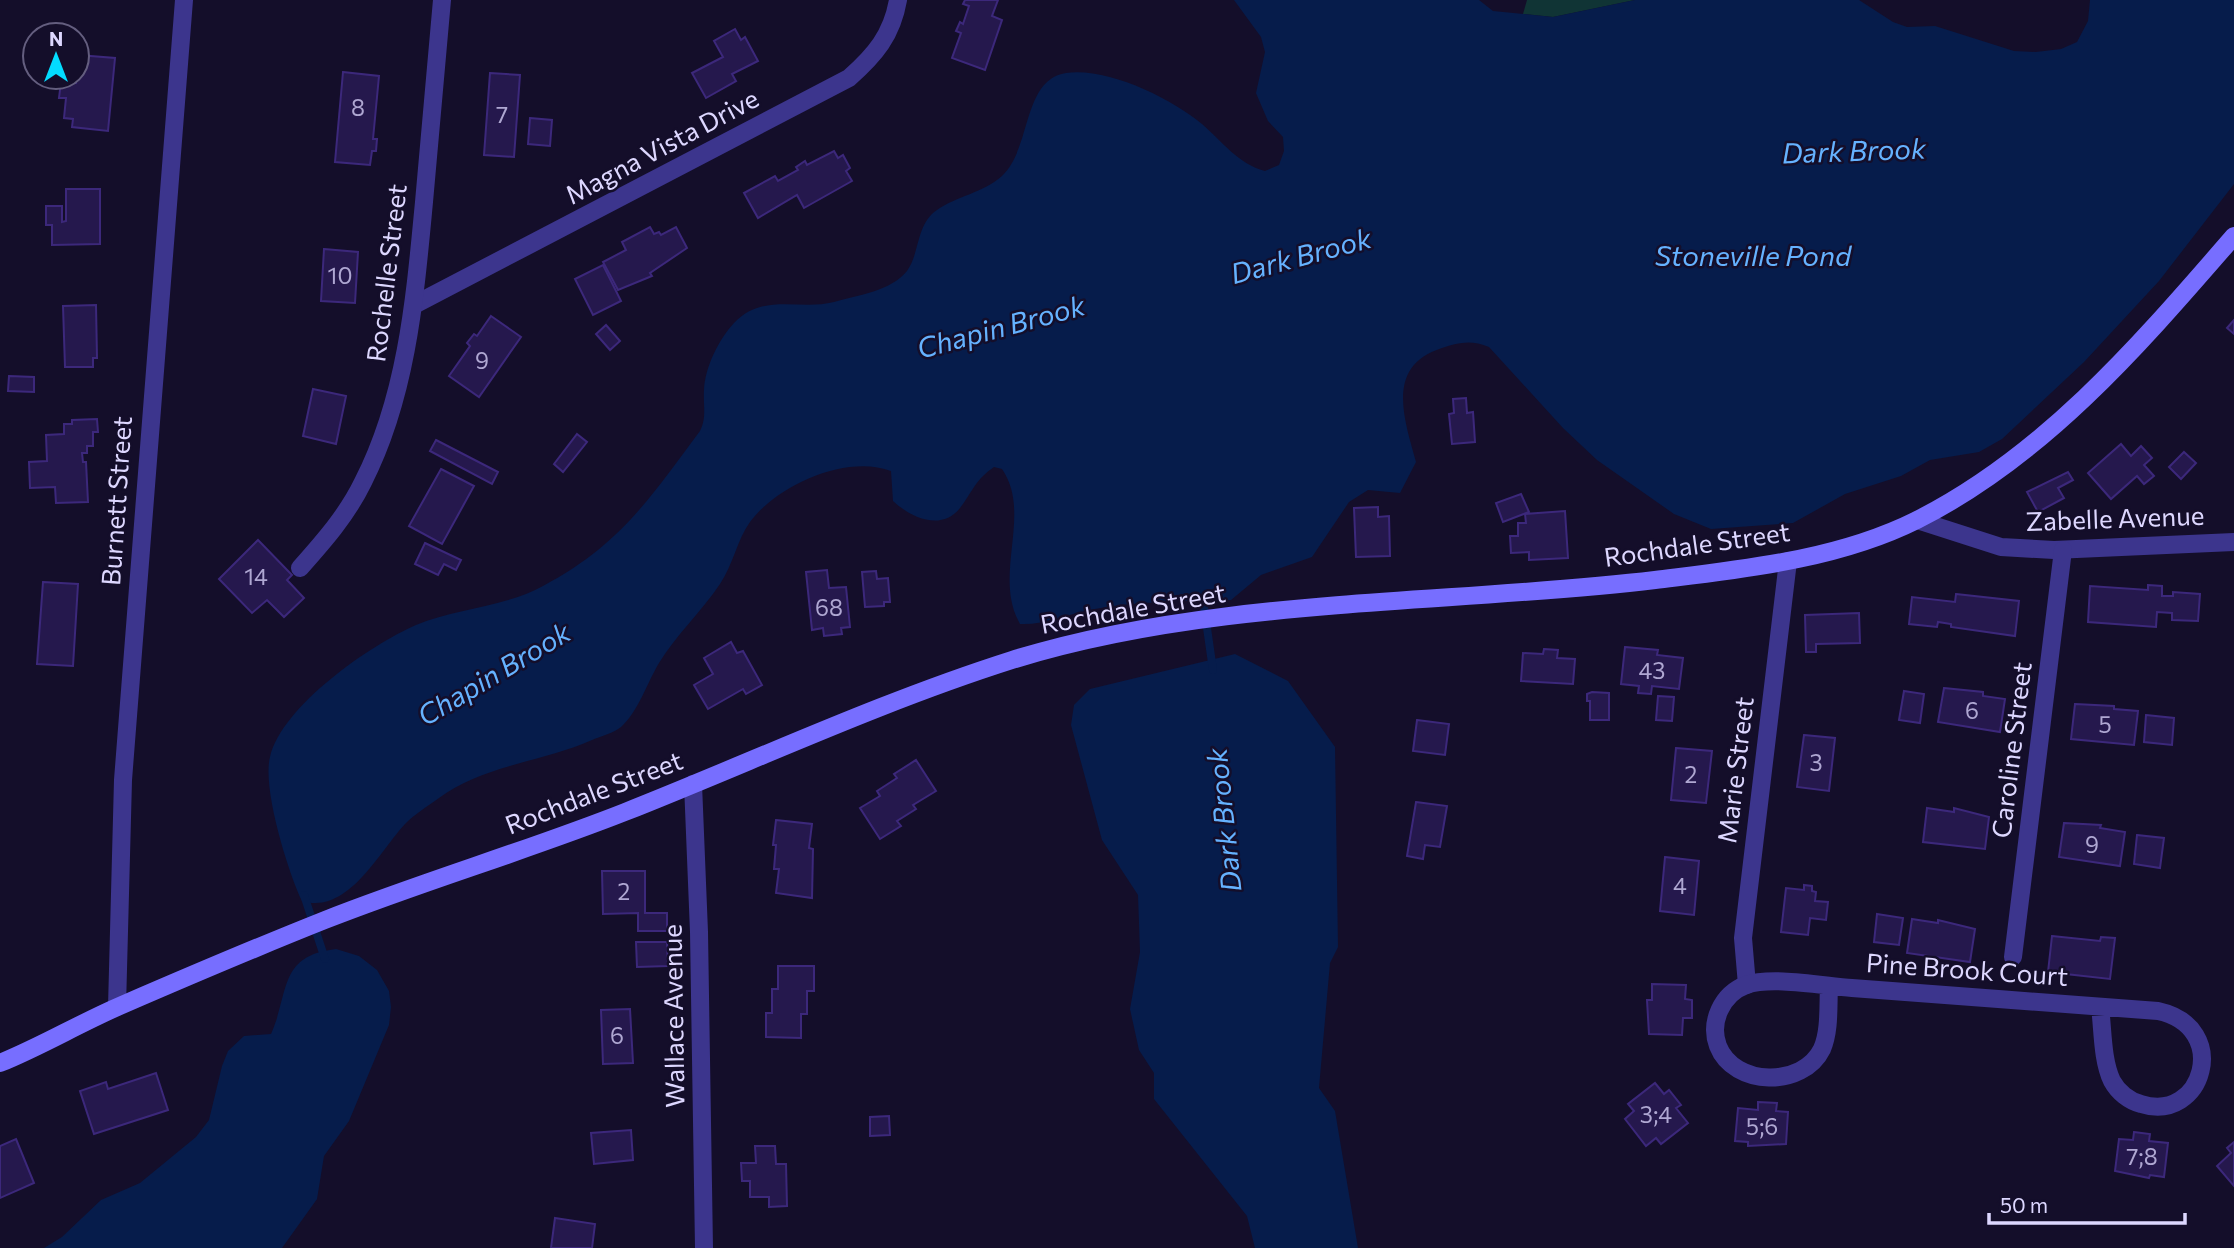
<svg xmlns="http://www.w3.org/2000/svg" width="2234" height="1248" viewBox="0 0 2234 1248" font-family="Commissioner,sans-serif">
  <rect width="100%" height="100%" fill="#140e2a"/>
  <polygon fill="#103435" points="1527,0 1635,0 1553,17 1523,14"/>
  <g fill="#061c4b">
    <path d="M1234,0H1479L1493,11L1553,17L1635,0H1859L1893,22L1907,27L1935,26L2014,51L2036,52L2061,49L2077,42L2088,21L2090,0H2234V184L2159,281L2084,362L2002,439L1979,452L1930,460L1901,476L1845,494L1793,523L1711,529L1674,514L1597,460L1563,428L1489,347C1472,340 1459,342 1442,348C1385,366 1404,418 1416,462L1400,493L1368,490L1349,502L1312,557L1261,575L1231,600C1183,601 1136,601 1089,610C1065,615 1045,625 1020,624C992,575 1033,514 1002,469L994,467C975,480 973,491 960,508C941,532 910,517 893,501L891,471C847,454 777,485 750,522C737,540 733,565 720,584C702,611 676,635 659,663C647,683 638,712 621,727C614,733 601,736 592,740C543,762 483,765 439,798C428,806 415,814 405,824C379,852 348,915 302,901C288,872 262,788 270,757C282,706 370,645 416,625C456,608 505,607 543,586C620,545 650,498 700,431C707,416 703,406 704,390C705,367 719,339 734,323C764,292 799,311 834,302C858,295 891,291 907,271C920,253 916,224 937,210C957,196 983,193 1002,176C1032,148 1022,80 1066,73C1107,67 1171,98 1202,124C1223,142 1238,164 1265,171L1279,165L1284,151L1283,137L1268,121L1256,93L1265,52L1261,37Z"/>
    <polygon points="1235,654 1288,681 1335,747 1338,947 1330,963 1319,1088 1335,1111 1358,1248 1255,1248 1247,1216 1154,1099 1154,1073 1139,1050 1130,1009 1140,952 1138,895 1102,840 1071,725 1074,705 1090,689"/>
    <path d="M336,949L359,956L377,970L389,991L391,1007L389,1025L349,1121L324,1156L317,1199L282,1248H44L62,1237L101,1200L140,1183L196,1137L209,1120L222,1066L228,1051L244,1036L271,1034C290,991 278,956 336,949Z"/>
  </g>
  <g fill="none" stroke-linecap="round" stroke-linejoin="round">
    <g stroke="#061c4b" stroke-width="8">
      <polyline points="1202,593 1213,670"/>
      <polyline points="304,895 325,959"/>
    </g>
  </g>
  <g fill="#25184d" stroke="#3c287b" stroke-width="2">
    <polygon points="965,0 998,0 992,16 1002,20 985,70 952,58 961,33 956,31 960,22 963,24 969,6 963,4"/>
    <polygon points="735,29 741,40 745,37 758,61 732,74 736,81 706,98 692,73 723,57 714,41"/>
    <polygon points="78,55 115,58 108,131 72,127 73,119 64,118 66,98 59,98 61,82 76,83"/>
    <polygon points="343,72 379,76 373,139 377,139 376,151 372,151 370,165 335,162"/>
    <polygon points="490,73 520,75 514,157 484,155"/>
    <polygon points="530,118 552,120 550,146 528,144"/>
    <polygon points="834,151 838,158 843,155 850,168 846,171 852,181 804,208 797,195 758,218 744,193 775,176 778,181 798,170 796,167 805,161 807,165"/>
    <polygon points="66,189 100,189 100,244 52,245 52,225 46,225 46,206 62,206 62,222 66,221"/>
    <polygon points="650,227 654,234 659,232 661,235 676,227 687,248 650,273 652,276 618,290 603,262 626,250 622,242"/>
    <polygon points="324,249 358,252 355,303 321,301"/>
    <polygon points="603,265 621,301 593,315 575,279"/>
    <polygon points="96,305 97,358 93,358 93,367 65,367 63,306"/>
    <polygon points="491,316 521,337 479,397 449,376 470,346 467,343 474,334 477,336"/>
    <polygon points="2234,320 2234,334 2227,328"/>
    <polygon points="606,325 620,341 610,350 596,334"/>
    <polygon points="9,376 34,377 34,392 8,391"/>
    <polygon points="313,389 346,396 336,444 303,436"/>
    <polygon points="1466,398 1467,413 1473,412 1475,442 1452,444 1449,414 1454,413 1453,399"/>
    <polygon points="97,419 98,432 93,432 93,446 87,446 87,453 82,453 83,462 86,462 88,502 56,503 55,487 30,488 29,462 47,461 46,435 64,434 64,424 72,424 72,420"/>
    <polygon points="577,434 587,442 563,472 554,464"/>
    <polygon points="436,440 498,472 492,484 430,451"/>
    <polygon points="2121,444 2131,456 2141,446 2152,458 2144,465 2154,476 2144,484 2137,476 2111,499 2088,473"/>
    <polygon points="2184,452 2196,463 2181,479 2169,467"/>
    <polygon points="441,469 474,486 442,544 409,526"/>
    <polygon points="2068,472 2073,480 2058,488 2064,498 2038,512 2027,492"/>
    <polygon points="1521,494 1529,512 1503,522 1496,503"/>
    <polygon points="1378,507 1378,517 1389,516 1390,556 1356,557 1354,508"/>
    <polygon points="1565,511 1568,558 1529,560 1529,552 1511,553 1510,536 1518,536 1518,523 1526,523 1525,514"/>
    <polygon points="258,540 292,575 287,580 304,598 284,617 267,600 252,613 219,579"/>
    <polygon points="425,543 461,560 456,570 444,564 438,575 415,564"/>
    <polygon points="827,570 829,588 846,587 850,627 841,628 842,634 824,636 823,628 812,630 806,572"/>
    <polygon points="876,571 877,579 888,578 890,602 884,602 884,606 865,607 862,572"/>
    <polygon points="43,582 78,584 73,666 37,664"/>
    <polygon points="2148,585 2162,586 2162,596 2173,596 2173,592 2200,594 2198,621 2172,620 2172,613 2157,612 2156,627 2088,622 2090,586 2148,590"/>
    <polygon points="1956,594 2019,601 2015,636 1951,627 1951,624 1938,622 1937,627 1909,624 1912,597 1955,602"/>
    <polygon points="1859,613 1860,643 1816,644 1816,652 1806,652 1805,615"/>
    <polygon points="731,642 737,653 743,651 762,685 746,694 743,689 708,709 694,685 713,674 704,658"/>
    <polygon points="1625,647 1658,650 1657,655 1683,658 1679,689 1652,686 1651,694 1638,693 1639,686 1621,684"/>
    <polygon points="1544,649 1558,650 1557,658 1575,659 1573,684 1521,681 1523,653 1543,654"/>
    <polygon points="1944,688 1983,692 1983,696 2005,699 2000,732 1938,722"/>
    <polygon points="1904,691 1924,694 1920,723 1899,720"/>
    <polygon points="1592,692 1609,693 1609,720 1590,720 1590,701 1587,701 1587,694"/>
    <polygon points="1658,696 1674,697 1672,721 1656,720"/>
    <polygon points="2075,704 2114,706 2114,709 2138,711 2134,745 2071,739"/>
    <polygon points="2146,715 2174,718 2172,745 2144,742"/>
    <polygon points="1417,720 1449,724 1445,755 1413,751"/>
    <polygon points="1804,735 1835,738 1829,791 1797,787"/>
    <polygon points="1676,748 1712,751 1706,803 1671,800"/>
    <polygon points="916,760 936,791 913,805 916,809 897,821 901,826 880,839 860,808 880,796 877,791 897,778 894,774"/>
    <polygon points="1416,802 1447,806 1440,847 1425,845 1423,859 1407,856"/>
    <polygon points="1927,808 1954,812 1954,808 1989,817 1985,849 1923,842"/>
    <polygon points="776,820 812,824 809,848 813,849 812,898 776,893 779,869 774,869 776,845 773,845"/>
    <polygon points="2064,823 2101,825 2100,828 2125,832 2120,866 2059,857"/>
    <polygon points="2137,835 2164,838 2160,868 2134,864"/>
    <polygon points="1665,857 1699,861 1694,915 1660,911"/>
    <polygon points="602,871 645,871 645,913 667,913 667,931 638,931 638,913 603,914"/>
    <polygon points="1804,885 1812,886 1812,891 1816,892 1815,901 1828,902 1826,920 1810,918 1808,935 1781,932 1786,888 1804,890"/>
    <polygon points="1877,914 1903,918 1899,945 1874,942"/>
    <polygon points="1912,919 1938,923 1938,920 1975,929 1970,962 1907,953"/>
    <polygon points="2052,936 2100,941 2101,937 2115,938 2110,979 2048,972"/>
    <polygon points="636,942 667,942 668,966 637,967"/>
    <polygon points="778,966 814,966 814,991 807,991 807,1014 801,1014 801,1038 766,1037 766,1013 772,1013 772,989 778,989"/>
    <polygon points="1652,984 1686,985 1685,999 1692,1000 1692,1018 1683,1018 1682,1035 1649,1034 1647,1000 1652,1000"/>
    <polygon points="630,1009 633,1063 603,1064 601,1010"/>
    <polygon points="156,1073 168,1110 94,1134 80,1091 106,1082 108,1089"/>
    <polygon points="1655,1083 1664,1094 1669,1090 1681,1105 1676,1108 1688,1123 1661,1144 1656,1138 1646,1146 1625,1119 1634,1111 1628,1104"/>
    <polygon points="1758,1102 1777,1103 1776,1111 1788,1112 1786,1144 1748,1146 1748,1142 1735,1141 1738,1108 1758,1110"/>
    <polygon points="889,1116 890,1135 870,1136 870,1117"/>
    <polygon points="631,1130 633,1160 594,1164 591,1133"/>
    <polygon points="2134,1132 2150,1134 2149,1141 2168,1143 2164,1177 2150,1175 2149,1178 2115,1171 2119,1139 2133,1140"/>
    <polygon points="16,1139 34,1183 0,1198 0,1146"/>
    <polygon points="2234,1142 2234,1186 2217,1166 2231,1153 2227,1148"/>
    <polygon points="755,1146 775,1146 776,1164 786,1164 787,1206 769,1207 769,1197 750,1197 750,1181 742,1181 741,1163 756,1163"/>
    <polygon points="555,1218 595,1224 592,1248 551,1248"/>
  </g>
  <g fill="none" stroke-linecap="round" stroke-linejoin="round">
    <g stroke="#3c358d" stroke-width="18">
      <path d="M414,305L849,78C875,55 892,35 898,0"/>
      <polyline points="1917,520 2001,547 2054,550 2234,542"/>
      <path d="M300,568C324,541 347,515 363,482C407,396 415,297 424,202C430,135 436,67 442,0"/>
      <polyline points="693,784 699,932 704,1248"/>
      <polyline points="2013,957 2063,550"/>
      <polyline points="1747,985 1743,938 1788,561"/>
      <path d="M1829,986C1828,1005 1830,1031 1822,1049C1803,1088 1734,1087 1718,1046C1709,1022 1722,994 1746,985C1772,976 1823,986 1852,988C1954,995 2056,1004 2158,1011C2232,1027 2203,1124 2141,1104C2129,1101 2118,1092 2112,1081C2102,1060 2103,1030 2100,1007"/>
      <polyline points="117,1007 123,780 184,0"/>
    </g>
    <path stroke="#776eff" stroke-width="18" d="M0,1063C42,1046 80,1023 122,1005C189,976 257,947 325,920C424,881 526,851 625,812C754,761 880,702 1012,660C1214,597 1446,605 1655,580C1743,569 1837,560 1917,520C2046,455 2141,343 2234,236"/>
  </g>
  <g text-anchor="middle" stroke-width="5" stroke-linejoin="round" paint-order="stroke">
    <g font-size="23" fill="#afa7d2">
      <text x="358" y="116">8</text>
      <text x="502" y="123">7</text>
      <text x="340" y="284">10</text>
      <text x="482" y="369">9</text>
      <text x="256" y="585">14</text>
      <text x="829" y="616">68</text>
      <text x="1652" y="679">43</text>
      <text x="1972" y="719">6</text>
      <text x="2105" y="733">5</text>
      <text x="1816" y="771">3</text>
      <text x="1691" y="783">2</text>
      <text x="2092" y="853">9</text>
      <text x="1680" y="894">4</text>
      <text x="624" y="900">2</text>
      <text x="617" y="1044">6</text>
      <text x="1656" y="1123">3;4</text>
      <text x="1762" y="1135">5;6</text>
      <text x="2142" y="1165">7;8</text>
    </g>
    <g font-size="26" fill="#ddd7ff" stroke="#140e2a">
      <text transform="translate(662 147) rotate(-28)" y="9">Magna Vista Drive</text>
      <text transform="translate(387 273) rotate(-83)" y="9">Rochelle Street</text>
      <text transform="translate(117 501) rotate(-86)" y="9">Burnett Street</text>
      <text transform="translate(2115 519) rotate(-2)" y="9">Zabelle Avenue</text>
      <text transform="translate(1697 545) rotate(-8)" y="9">Rochdale Street</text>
      <text transform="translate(1133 609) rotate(-10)" y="9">Rochdale Street</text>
      <text transform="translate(2012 750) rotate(-83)" y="9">Caroline Street</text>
      <text transform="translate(1736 770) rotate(-83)" y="9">Marie Street</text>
      <text transform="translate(594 793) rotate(-21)" y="9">Rochdale Street</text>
      <text transform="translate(1967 970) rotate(4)" y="9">Pine Brook Court</text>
      <text transform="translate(674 1016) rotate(-91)" y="9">Wallace Avenue</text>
    </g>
    <g font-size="28" font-style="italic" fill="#65b2ff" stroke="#140e2a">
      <text transform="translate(1854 151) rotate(-2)" y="10">Dark Brook</text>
      <text transform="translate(1301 256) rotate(-15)" y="10">Dark Brook</text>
      <text x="1753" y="266">Stoneville Pond</text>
      <text transform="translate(1001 327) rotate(-15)" y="10">Chapin Brook</text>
      <text transform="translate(494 674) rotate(-31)" y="10">Chapin Brook</text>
      <text transform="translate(1224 820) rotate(-96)" y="10">Dark Brook</text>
    </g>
  </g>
  <g transform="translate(56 56)"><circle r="33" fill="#140e2a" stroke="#645e7f" stroke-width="2"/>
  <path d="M0-5L12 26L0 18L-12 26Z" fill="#03dcff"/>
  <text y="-10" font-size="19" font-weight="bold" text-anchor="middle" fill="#ddd7ff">N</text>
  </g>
  <path d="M1989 1213v10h196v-10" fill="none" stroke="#ddd7ff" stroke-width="3.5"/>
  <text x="2000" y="1213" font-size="21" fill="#ddd7ff" stroke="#140e2a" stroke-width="5" paint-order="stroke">50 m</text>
</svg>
